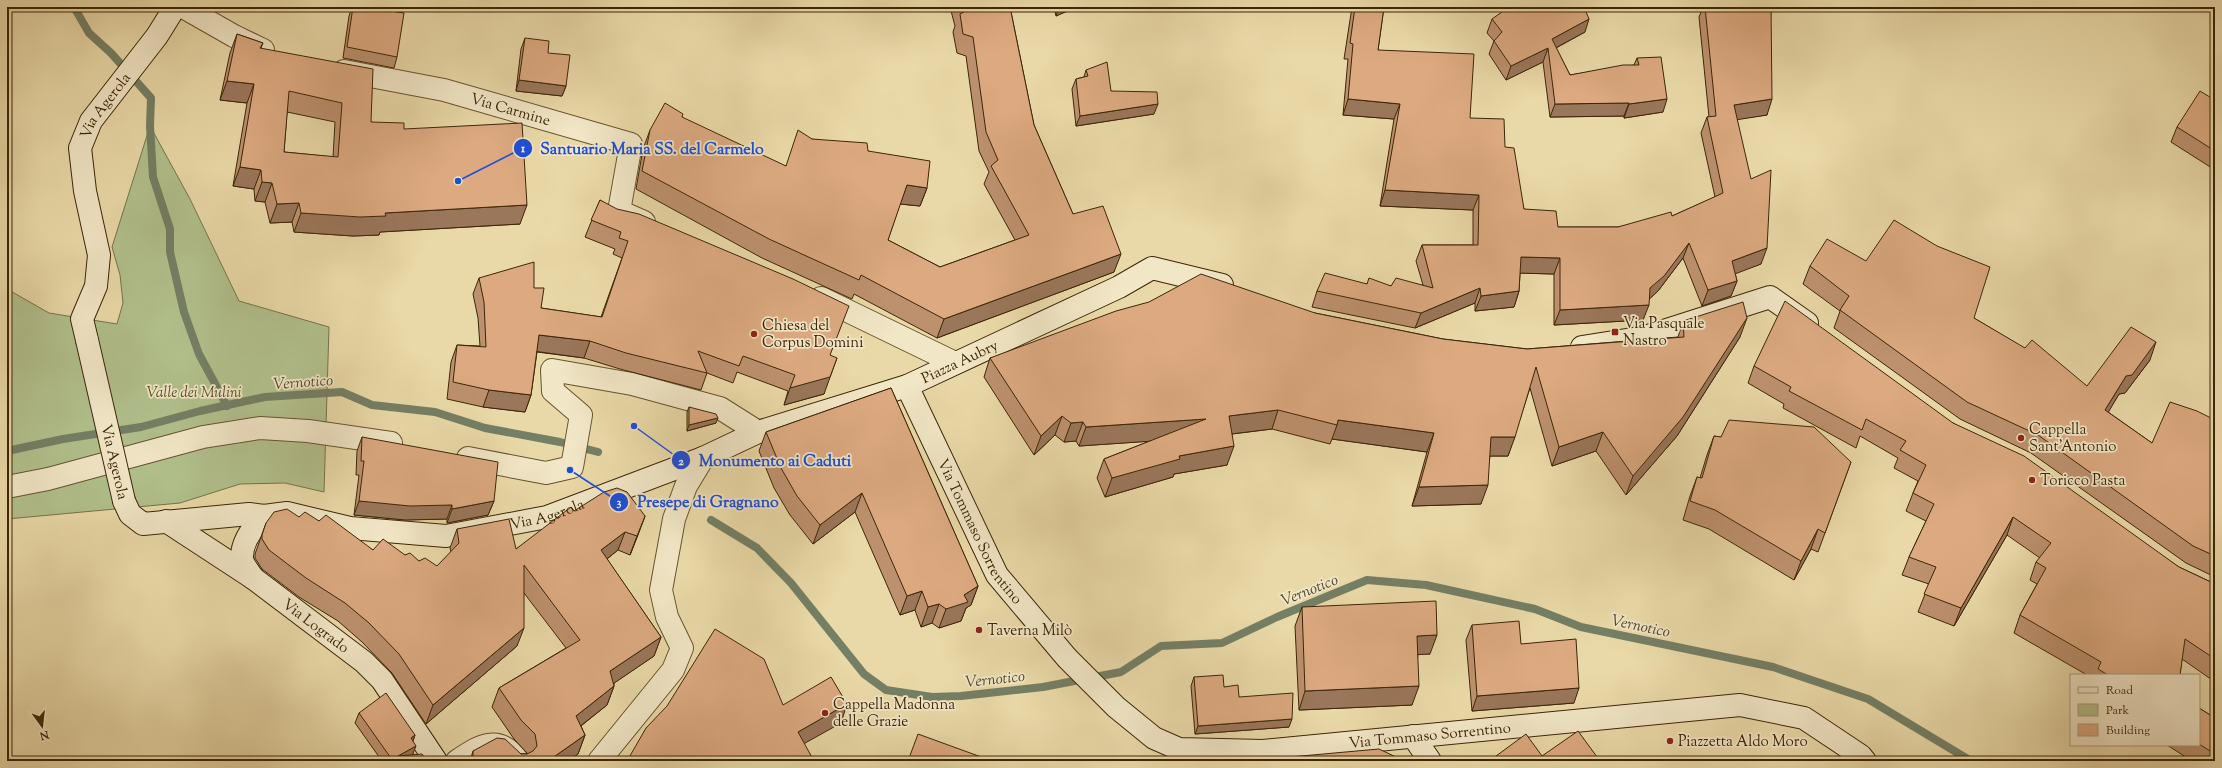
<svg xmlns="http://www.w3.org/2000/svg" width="2222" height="768" viewBox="0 0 2222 768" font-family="'Sorts Mill Goudy',serif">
  <rect width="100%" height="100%" fill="#ead9a8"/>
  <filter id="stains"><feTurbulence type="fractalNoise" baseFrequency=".005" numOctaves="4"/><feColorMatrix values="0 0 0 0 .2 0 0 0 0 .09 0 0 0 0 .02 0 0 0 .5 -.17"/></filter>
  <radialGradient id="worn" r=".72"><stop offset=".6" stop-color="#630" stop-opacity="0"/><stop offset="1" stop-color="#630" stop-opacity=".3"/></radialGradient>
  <polygon fill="#b1c08c" stroke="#77734a" points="150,126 190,199 239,301 329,327 324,492 285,483 240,484 180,503 7,519 7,289 49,313 117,324 123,303 120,275 112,247"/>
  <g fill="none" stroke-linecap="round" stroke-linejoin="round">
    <g stroke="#747f65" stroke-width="8">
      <polyline points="74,7 89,33 111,53 151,98 150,126 153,177 170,229 170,252 184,312 199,354 227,406"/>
      <polyline points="7,451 63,439 141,427 200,411 265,397 342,392 372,405 435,412 485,428 560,442 598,452"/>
      <polyline points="711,520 757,548 791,583 864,674 886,690 932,697 961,696 1043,687 1121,672 1161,646 1222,643 1277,617 1367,580 1426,585 1535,609 1581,627 1773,667 1868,699 1971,761"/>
    </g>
    <defs>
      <g id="street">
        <polyline points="183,7 234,36 263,50"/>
        <path id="s1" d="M344,71L444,90L631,144L619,211L644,222"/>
        <polyline points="821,298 955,363"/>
        <polyline points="468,458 546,473 572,467 581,415 553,391 552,370 632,384 720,408 758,432"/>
        <polyline points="7,487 48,479 203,437 260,428 308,431 391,443"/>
        <path d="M457,761C479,746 499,733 518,761"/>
        <polyline points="599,761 673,670 682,648 667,617 661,590 674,519 686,486 703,458"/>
      </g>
      <g id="secondary">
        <path id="s2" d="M87,340L82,319L96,286L99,255L85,191L80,148L91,121L157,36L175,7"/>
        <polyline points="1582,347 1645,337 1770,297 1807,323"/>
        <path id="s3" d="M907,386L997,575L1067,658L1116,707L1154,738L1179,749L1263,751L1740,705L1804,718L1861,756L1865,761"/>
        <path id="s4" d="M124,501L130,514L143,524L249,514L264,516L287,513L350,528L446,536L547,517L703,458L758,432L907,386L1119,287L1152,268L1222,285"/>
        <path id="s5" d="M166,521L253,578L364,662L382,680L436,761"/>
        <path d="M253,578C250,573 243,565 242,559C241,542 253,527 264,516"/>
        <polyline points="1413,736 1430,761"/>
      </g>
    </defs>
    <use href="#street" stroke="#68532f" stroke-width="24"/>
    <use href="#secondary" stroke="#3d2607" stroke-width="24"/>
    <use href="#street" stroke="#f1e6c6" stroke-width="22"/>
    <use href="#secondary" stroke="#f1e6c6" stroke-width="22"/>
    <defs>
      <g id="secondary-bridge">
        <path id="s6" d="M87,340L124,501"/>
      </g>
    </defs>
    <use href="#secondary-bridge" stroke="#3d2607" stroke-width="24" stroke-linecap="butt"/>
    <use href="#secondary-bridge" stroke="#f1e6c6" stroke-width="22"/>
  </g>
  <g fill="#bd916e" stroke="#3d2607" fill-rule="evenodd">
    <polygon points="352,7 363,7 397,57 394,68 343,58 349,16"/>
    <polygon points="950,7 1010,7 1034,125 1073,214 1114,272 937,338 854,294 852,299 762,258 636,189 643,149 650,130 785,166 812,139 868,151 927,188 920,206 900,204 888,240 940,267 1015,240 984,184 989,172 979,151 966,56 957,53 953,32 955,26"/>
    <polygon points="1054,7 1076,7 1056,16"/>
    <polygon points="1352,7 1384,7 1378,50 1470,118 1505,147 1524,209 1558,227 1618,227 1672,216 1715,197 1701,133 1707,117 1709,117 1699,17 1703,7 1771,7 1767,115 1737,119 1761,264 1735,273 1737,281 1731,296 1702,306 1683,258 1658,291 1649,299 1643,320 1554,325 1554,274 1520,273 1519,291 1514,307 1475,311 1475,303 1415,328 1312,307 1317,291 1367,284 1391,286 1423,285 1416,261 1422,245 1473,245 1473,210 1380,206 1394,119 1343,115 1348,59 1344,59"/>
    <polygon points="1492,19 1585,32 1556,48 1570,75 1634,65 1637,58 1663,112 1624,118 1624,116 1550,117 1543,62 1506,80 1489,54 1494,41 1487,33"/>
    <path d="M237,34L263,43L261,48L371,122L404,129L520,224L380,232L379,235L353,236L294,232L292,222L270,223L265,202L255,201L254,189L233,186L247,103L220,100L230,53ZM287,112L335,122L333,157L284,152Z"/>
    <polygon points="525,38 566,86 562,96 516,91 521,49"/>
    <polygon points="1086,70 1111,91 1154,114 1076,126 1072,89 1076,79 1084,77"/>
    <polygon points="2215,96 2215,170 2171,142 2177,127 2213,99"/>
    <polygon points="600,200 830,356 824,394 784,405 788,391 737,372 733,383 707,373 701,390 620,369 584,358 537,352 531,395 525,412 483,407 447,399 451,362 457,345 480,346 478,318 473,294 479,278 534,288 541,308 601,317 622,258 613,254 615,249 585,237"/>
    <polygon points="1866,261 1974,318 2087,386 2150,360 2125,393 2119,394 2108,412 2152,443 2215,420 2215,577 2186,563 2031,453 1960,419 1834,328 1840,311 1803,284 1810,266"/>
    <polygon points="1315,313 1443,339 1527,349 1678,337 1683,321 1740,337 1677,436 1626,495 1596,451 1552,466 1530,388 1508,456 1490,456 1481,504 1412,506 1427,452 1332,439 1330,444 1272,429 1232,434 1227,465 1174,474 1173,477 1105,497 1097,478 1104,459 1150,441 1079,446 1076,441 1064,442 1055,435 1034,455 984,377 990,358"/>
    <polygon points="1754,366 1953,423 2179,567 2215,584 2215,682 2182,659 2180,675 2087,675 2014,633 2020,615 2037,584 2030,580 2036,562 2040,558 2007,535 1954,626 1918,612 1929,584 1902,575 1909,557 1926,521 1906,511 1913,493 1918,481 1894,468 1898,458 1860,436 1856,448 1783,408 1784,404 1748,383"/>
    <polygon points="891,388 978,586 971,605 966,608 961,621 939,628 932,623 921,627 915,610 900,615 855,512 813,544 790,515 774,488 759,451 766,432"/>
    <polygon points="689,407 716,423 687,431 687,412"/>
    <polygon points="1714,436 1851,462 1818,552 1811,549 1794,580 1709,529 1683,520 1690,496 1697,477 1700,478 1707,455"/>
    <polygon points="362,437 494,501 488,515 447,523 447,519 405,520 354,515 359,475 356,475 357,451"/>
    <polygon points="574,511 645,516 630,555 618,550 607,559 661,637 654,656 614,683 614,686 607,705 581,726 585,735 578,754 568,761 470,761 473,751 528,754 514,739 492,707 499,688 566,648 524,593 517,646 426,724 392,673 362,642 338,621 299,597 262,569 255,558 255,554 266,523 299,517 319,521 373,550 405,555 419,561 437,566 451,552 450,548 457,529 516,549"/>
    <polygon points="1302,607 1430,654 1418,654 1412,705 1299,710 1295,626"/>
    <polygon points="1472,625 1521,644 1574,703 1472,711 1466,640"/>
    <polygon points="1194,677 1224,687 1239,697 1289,727 1195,734 1191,686"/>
    <polygon points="2199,708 2215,718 2215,761 2192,761 2167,745 2199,745"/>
    <polygon points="359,713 415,735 413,741 413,755 427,761 382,761 355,723"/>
  </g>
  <g fill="#9a765a" stroke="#3d2607">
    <polygon points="1059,7 1076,7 1056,16"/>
    <polygon points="1589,19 1585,32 1548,52 1552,39"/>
    <polygon points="1548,48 1543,62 1506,80 1511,66"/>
    <polygon points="519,80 566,86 562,96 516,91"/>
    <polygon points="227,81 254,84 247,103 220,100"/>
    <polygon points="1348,99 1400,104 1394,119 1343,115"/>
    <polygon points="1667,99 1663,112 1624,118 1629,104"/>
    <polygon points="1772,99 1767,115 1729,121 1734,105"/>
    <polygon points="1629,103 1624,116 1550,117 1555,104"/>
    <polygon points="1158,104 1154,114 1076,126 1080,116"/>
    <polygon points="240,167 261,170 254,189 233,186"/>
    <polygon points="262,182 272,183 265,202 255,201"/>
    <polygon points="907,185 927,188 920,206 900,204"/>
    <polygon points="1385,190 1479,195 1473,210 1380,206"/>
    <polygon points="299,203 292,222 270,223 277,204"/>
    <polygon points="527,205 520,224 380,232 379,235 353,236 294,232 301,213 385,213"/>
    <polygon points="1689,243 1683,258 1658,291 1644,304 1650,288"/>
    <polygon points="1767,248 1761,264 1727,277 1732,261"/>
    <polygon points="1121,254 1114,272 937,338 944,319"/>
    <polygon points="1521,257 1560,258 1554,274 1515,273"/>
    <polygon points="1737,281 1731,296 1702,306 1708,290"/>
    <polygon points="1480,288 1475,303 1415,328 1421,313"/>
    <polygon points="1519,291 1514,307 1475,311 1481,296"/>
    <polygon points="1649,305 1643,320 1554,325 1560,310"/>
    <polygon points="1747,318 1740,337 1677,436 1626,495 1633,476"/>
    <polygon points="539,335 590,341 584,358 533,351"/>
    <polygon points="2156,342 2150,360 2125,393 2119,394 2099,428 2105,410 2126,376"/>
    <polygon points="837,358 824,394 784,405 790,388"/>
    <polygon points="489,390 531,395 525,412 483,407"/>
    <polygon points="1278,410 1272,429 1223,435 1229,416"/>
    <polygon points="1062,416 1055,435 1034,455 1041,436"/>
    <polygon points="718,418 716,423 687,431 689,425"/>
    <polygon points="1206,419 1199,438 1079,446 1086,427"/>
    <polygon points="1338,420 1434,433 1427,452 1332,439 1337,425"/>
    <polygon points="1083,422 1076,441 1064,442 1071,423"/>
    <polygon points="1603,432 1596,451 1552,466 1559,447"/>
    <polygon points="1491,437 1515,437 1508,456 1484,456"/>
    <polygon points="1234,446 1227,465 1174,474 1173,477 1105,497 1112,478 1179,456"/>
    <polygon points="1488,485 1481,504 1412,506 1419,487"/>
    <polygon points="862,493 855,512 813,544 820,525"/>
    <polygon points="359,501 452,505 447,519 405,520 354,515"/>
    <polygon points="494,501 488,515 447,523 452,509"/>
    <polygon points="645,516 638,535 630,555 637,536"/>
    <polygon points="2013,517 2007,535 1954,626 1961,608"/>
    <polygon points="1818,529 1811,549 1794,580 1801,561"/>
    <polygon points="625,532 618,550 594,569 601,550"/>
    <polygon points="978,586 971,605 966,608 961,621 939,628 946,609 964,595"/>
    <polygon points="922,591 915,610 900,615 907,596"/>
    <polygon points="939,604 932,623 921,627 928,607"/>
    <polygon points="524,628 517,646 426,724 433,705"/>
    <polygon points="1437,635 1430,654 1410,655 1417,636"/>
    <polygon points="661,637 654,656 604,690 610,671"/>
    <polygon points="614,686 607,705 569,735 576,716"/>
    <polygon points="1419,686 1412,705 1299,710 1305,691"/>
    <polygon points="1579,688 1574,703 1472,711 1477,696"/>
    <polygon points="847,704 841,723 791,751 798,732"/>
    <polygon points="1292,719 1289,727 1195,734 1198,726"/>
    <polygon points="415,735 411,746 411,738"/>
    <polygon points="585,735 578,754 568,761 548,761"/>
    <polygon points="416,746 412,756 398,756"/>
  </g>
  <g fill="#dca980" stroke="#3d2607" fill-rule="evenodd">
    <polygon points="353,7 363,7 404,13 397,57 347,47"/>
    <polygon points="962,7 1010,7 1034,125 1073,214 1103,206 1121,254 944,319 861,275 859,280 769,239 642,171 650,130 665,103 683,114 682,117 786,166 798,130 812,139 867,143 868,151 930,161 927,188 907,185 888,240 940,267 1029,235 991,166 998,160 986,132 973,37 963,34 960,14 964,12"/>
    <polygon points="1355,7 1384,7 1378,50 1474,54 1470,118 1504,119 1505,147 1514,148 1524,209 1556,211 1558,227 1618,227 1671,212 1672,216 1723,193 1707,117 1716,116 1705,7 1771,7 1772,99 1734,105 1751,179 1771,170 1767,248 1732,261 1737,281 1708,290 1689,243 1664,276 1650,288 1649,305 1560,310 1560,258 1521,257 1519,291 1481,296 1480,288 1421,313 1317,291 1325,273 1367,284 1369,278 1391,286 1396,278 1433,288 1422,245 1478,245 1479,195 1385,190 1400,104 1348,99 1353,44 1350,43"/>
    <polygon points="1509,7 1584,7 1589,19 1552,39 1570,75 1623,65 1639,65 1637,58 1661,57 1667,99 1629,104 1629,103 1555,104 1548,48 1511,66 1494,41 1502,32 1492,19"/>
    <path d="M237,34L263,43L260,48L373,69L371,122L404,123V129L522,123L527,205L385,213L386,216L360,217L301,213L299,203L277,204L272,183L262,182L261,170L240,167L254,84L227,81ZM289,91L342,103L338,157L284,152Z"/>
    <polygon points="525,38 549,41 548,53 570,55 566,86 519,80"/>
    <polygon points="1107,62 1111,91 1157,92 1158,104 1080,116 1076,79 1088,76 1086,70"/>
    <polygon points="2200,91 2213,99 2215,96 2215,151 2177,127"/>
    <polygon points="600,200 617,209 639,214 793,279 849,306 830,355 837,358 830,377 790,388 795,375 743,356 739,366 698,351 707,373 626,353 590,341 539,335 531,395 489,390 453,382 457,345 486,347 484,302 479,278 534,262 534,288 544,288 541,308 602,317 628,241 619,238 621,232 591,220"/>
    <polygon points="1894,220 1937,246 1990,267 1974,318 2025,348 2032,340 2087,386 2131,327 2156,342 2132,375 2126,376 2105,410 2152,443 2170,402 2197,411 2215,420 2215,556 2193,546 2038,435 1967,402 1840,310 1849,296 1810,266 1827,239 1866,261"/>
    <polygon points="1201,274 1315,313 1443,339 1527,349 1684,337 1683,321 1743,302 1747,318 1683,417 1633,476 1603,432 1559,447 1536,367 1515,437 1491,437 1488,485 1419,487 1434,433 1338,420 1337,425 1278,410 1229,416 1234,446 1179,456 1180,459 1112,478 1104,459 1206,419 1086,427 1083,422 1071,423 1062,416 1041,436 990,358 1116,311 1149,302"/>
    <polygon points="1785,301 1953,423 2024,456 2179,567 2215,584 2215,659 2185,639 2180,675 2108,675 2098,669 2101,662 2020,615 2046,568 2036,562 2051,543 2013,517 1961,608 1924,594 1936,567 1909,557 1934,504 1913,493 1926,465 1900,450 1906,441 1866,419 1862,430 1789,391 1791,387 1754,366"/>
    <polygon points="891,388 978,586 964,595 968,602 946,609 939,604 928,607 922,591 907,596 862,493 820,525 797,496 781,468 766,432"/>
    <polygon points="689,407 716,414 718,418 689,425"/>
    <polygon points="1729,420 1814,427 1851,462 1825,533 1818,529 1801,561 1715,510 1690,501 1697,477 1702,478 1714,436 1721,437"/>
    <polygon points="362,437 498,462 494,501 452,509 452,505 410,506 359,501 364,461 361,461"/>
    <polygon points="617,488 627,492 645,516 637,536 625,532 601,550 661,637 610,671 614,686 576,716 585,735 548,761 473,761 473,751 497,738 505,739 521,754 527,754 533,751 537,746 535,734 521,720 499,688 580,640 524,565 524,628 433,705 399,654 369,623 345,603 306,578 269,550 262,539 262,535 266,523 274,512 287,509 299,517 305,512 319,521 326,515 373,550 383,539 405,555 410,553 419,561 425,558 437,566 459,543 457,529 509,519 516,549 571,507 574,511 604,492"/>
    <polygon points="1436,601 1437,635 1417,636 1419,686 1305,691 1302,607"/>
    <polygon points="1519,621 1521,644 1576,639 1579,688 1477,696 1472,625"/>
    <polygon points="715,629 764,659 783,705 831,677 847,704 798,732 814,761 627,761 646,728 667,706"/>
    <polygon points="1223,675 1224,687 1238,685 1239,697 1293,693 1292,719 1198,726 1194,677"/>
    <polygon points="386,693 415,735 411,738 416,746 398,756 422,754 427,761 393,761 359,713"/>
    <polygon points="2199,708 2215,718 2215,754 2199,744"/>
    <polygon points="1578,731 1600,761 1494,761 1492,759 1526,734 1542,756"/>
    <polygon points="918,734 984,758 983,761 908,761"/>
    <polygon points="1379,749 1398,758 1401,761 1290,761 1290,757"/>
    <polygon points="881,757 883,761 870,761"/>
    <polygon points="36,758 41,761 34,761"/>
    <polygon points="1119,759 1119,761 1110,761"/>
  </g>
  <g fill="#8f2418" stroke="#f1e6c6" stroke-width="1.5">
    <rect x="1611" y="328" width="8" height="8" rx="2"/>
    <circle cx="754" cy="334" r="4"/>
    <circle cx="2021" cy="438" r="4"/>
    <circle cx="2032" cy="480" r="4"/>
    <circle cx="979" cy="630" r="4"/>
    <circle cx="825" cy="713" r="4"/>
    <circle cx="1670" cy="741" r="4"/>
  </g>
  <g text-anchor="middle" stroke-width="3.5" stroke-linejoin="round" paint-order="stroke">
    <g font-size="15" fill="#3d2607" stroke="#f1e6c6">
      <text dy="5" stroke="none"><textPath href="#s2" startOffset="247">Via Agerola</textPath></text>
      <text dy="5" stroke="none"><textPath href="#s1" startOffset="171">Via Carmine</textPath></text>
      <text dy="5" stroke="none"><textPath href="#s4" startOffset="881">Piazza Aubry</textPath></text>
      <text dy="5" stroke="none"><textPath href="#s6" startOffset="125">Via Agerola</textPath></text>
      <text dy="5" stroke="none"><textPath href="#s4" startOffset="440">Via Agerola</textPath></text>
      <text dy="5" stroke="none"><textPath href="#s3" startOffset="163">Via Tommaso Sorrentino</textPath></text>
      <text dy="5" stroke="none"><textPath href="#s5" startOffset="183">Via Logrado</textPath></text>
      <text dy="5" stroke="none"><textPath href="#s3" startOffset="715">Via Tommaso Sorrentino</textPath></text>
    </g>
    <g font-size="15" fill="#3d2607" stroke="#f1e6c6" text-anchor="start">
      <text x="1623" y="328">Via Pasquale<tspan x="1623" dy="17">Nastro</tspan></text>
      <text x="762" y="330">Chiesa del<tspan x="762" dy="17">Corpus Domini</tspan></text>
      <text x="2029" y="434">Cappella<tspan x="2029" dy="17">Sant'Antonio</tspan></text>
      <text x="2040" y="485">Toricco Pasta</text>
      <text x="987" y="635">Taverna Milò</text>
      <text x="833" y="709">Cappella Madonna<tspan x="833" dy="17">delle Grazie</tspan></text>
      <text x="1678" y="746">Piazzetta Aldo Moro</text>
    </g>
    <g font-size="15" font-style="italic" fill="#5a4c28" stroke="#f1e6c6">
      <text x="194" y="397">Valle dei Mulini</text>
    </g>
    <g font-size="16" font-style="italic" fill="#544b2e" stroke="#f1e6c6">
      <text transform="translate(303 381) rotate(-4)" y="6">Vernotico</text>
      <text transform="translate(1309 589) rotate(-22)" y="6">Vernotico</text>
      <text transform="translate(1641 625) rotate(12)" y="6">Vernotico</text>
      <text transform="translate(995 678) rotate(-6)" y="6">Vernotico</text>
    </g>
  </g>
  <path fill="none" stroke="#1d4ed8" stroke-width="1.5" d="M458 181L523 148M634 426L681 460M570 470L619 502"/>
  <g fill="#1d4ed8" stroke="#f1e6c6" stroke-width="1.5">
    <circle cx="458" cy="181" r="4"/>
    <circle cx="634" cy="426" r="4"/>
    <circle cx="570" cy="470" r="4"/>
    <circle cx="523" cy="148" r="10"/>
    <circle cx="681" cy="460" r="10"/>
    <circle cx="619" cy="502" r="10"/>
  </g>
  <g font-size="12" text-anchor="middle" font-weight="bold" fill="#fff">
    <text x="523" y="152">1</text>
    <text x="681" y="465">2</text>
    <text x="619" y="506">3</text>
  </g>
  <g font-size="16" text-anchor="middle" font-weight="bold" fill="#1d4ed8" stroke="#f1e6c6" stroke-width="3.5" stroke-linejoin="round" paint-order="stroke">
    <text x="652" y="154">Santuario Maria SS. del Carmelo</text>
    <text x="775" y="466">Monumento ai Caduti</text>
    <text x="708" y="507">Presepe di Gragnano</text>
  </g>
  <rect width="2222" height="768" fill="none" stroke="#ead9a8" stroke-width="24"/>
  <rect x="8" y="8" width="2206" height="752" fill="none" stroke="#3d2607" stroke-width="2"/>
  <rect x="12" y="12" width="2198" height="744" fill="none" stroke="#3d2607"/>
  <rect x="2070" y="674" width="130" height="72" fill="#f1e6c6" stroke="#a9997a"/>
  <rect x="2078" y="687" width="20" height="6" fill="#f1e6c6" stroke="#a9997a"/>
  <text x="2106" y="694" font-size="12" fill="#3d2607">Road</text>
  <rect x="2078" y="704" width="20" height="12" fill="#b1c08c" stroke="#a9997a"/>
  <text x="2106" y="714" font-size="12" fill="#3d2607">Park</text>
  <rect x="2078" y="724" width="20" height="12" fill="#dca980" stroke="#a9997a"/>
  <text x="2106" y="734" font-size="12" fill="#3d2607">Building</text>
  <g transform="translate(42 726) rotate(165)" stroke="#f1e6c6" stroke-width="3" paint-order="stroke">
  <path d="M0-3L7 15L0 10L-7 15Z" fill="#3d2607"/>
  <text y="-6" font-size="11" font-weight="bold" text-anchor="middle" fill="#3d2607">N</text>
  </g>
  <rect width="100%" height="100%" filter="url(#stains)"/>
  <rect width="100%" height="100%" fill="url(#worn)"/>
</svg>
